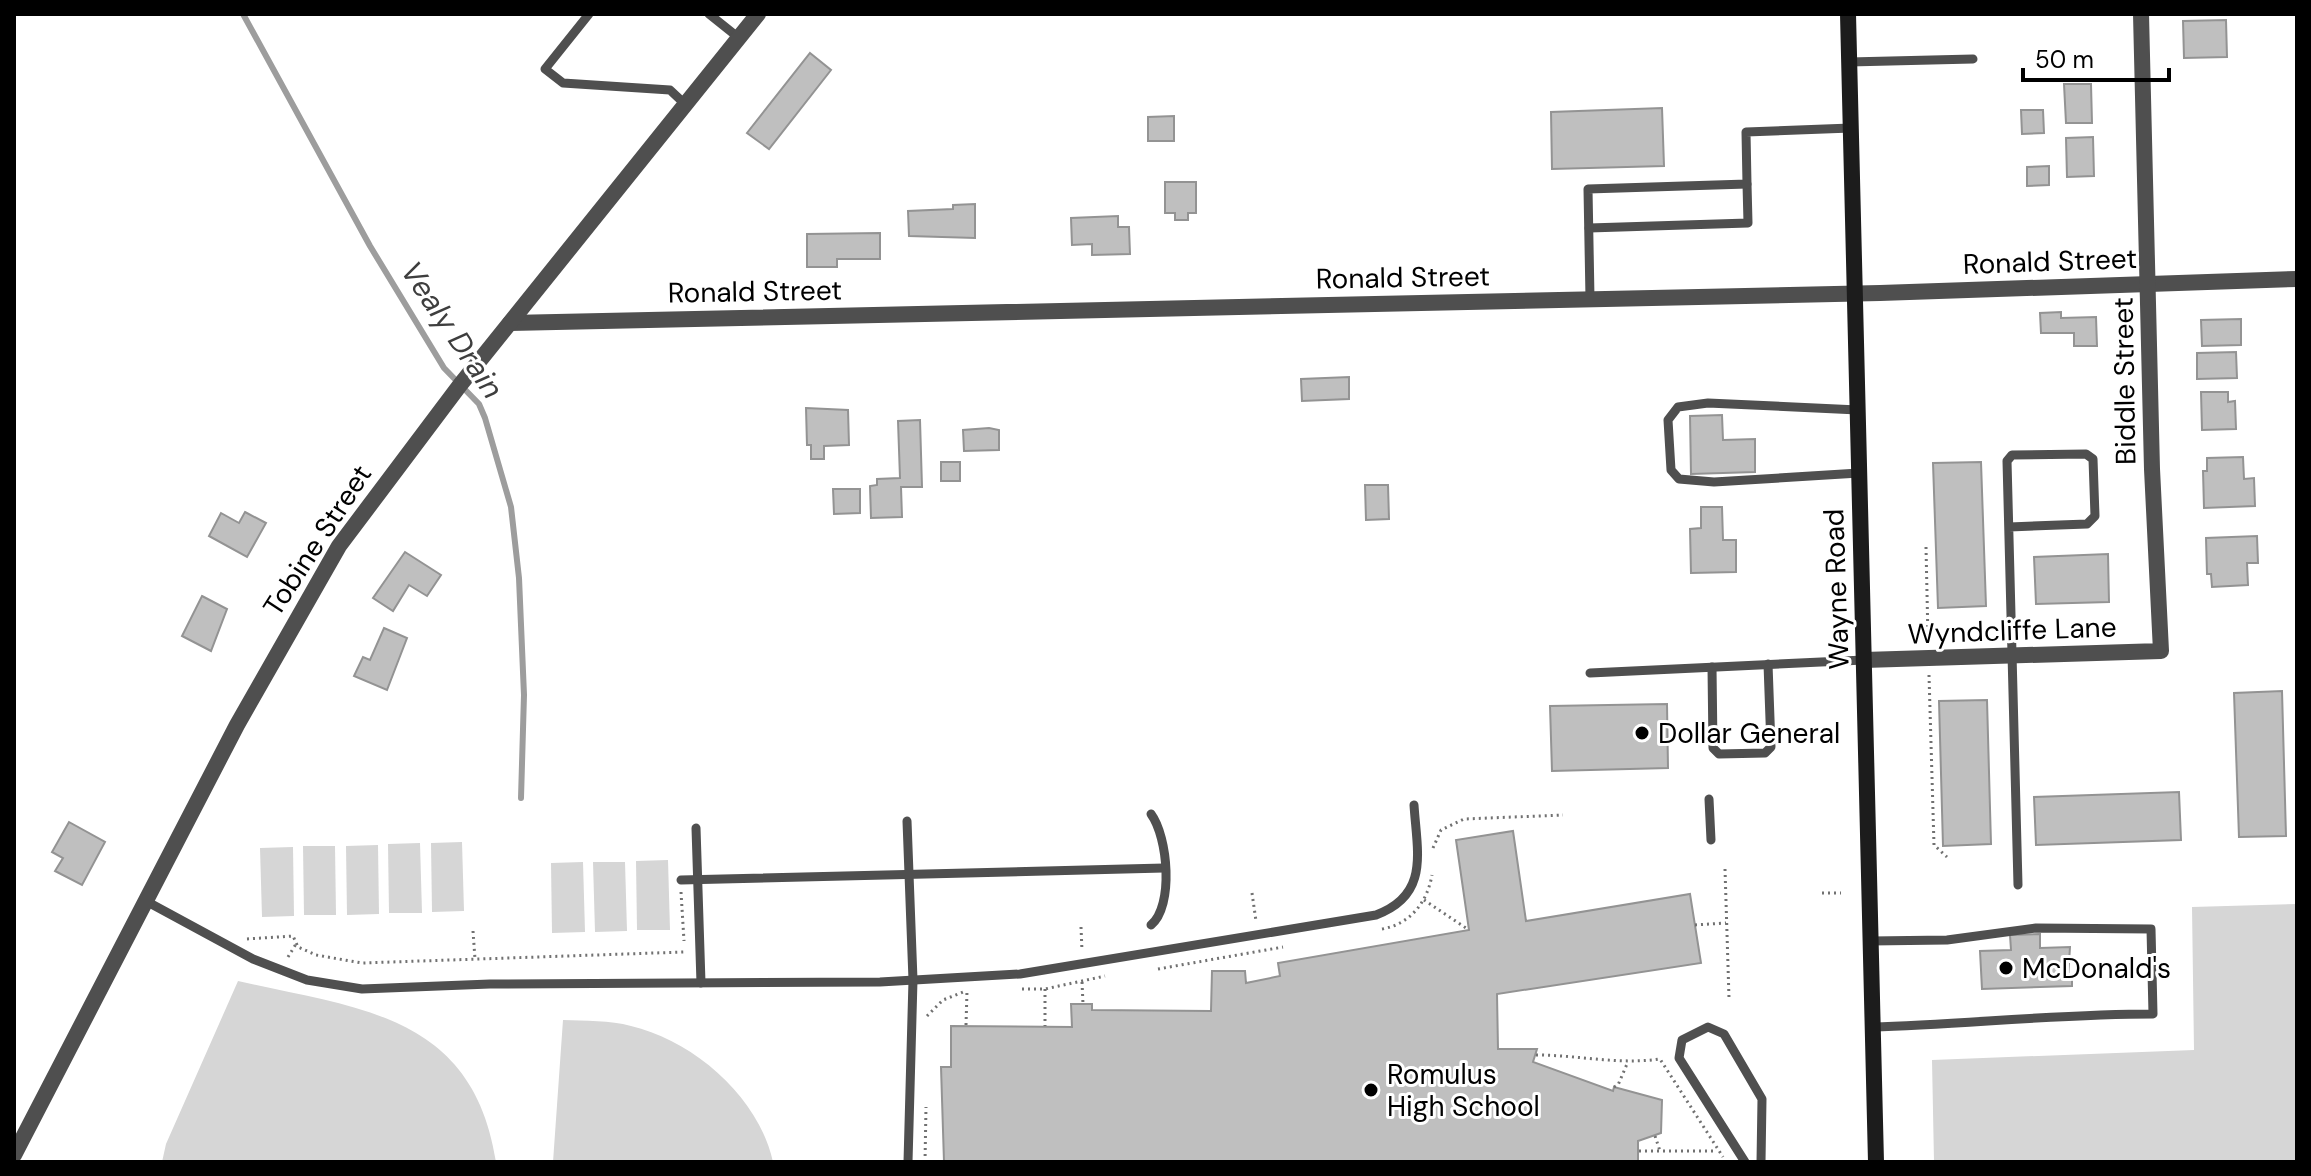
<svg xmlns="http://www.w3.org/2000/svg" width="2311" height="1176" viewBox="0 0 2311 1176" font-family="'DM Sans',sans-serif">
  <rect width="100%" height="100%" fill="#fff"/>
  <g fill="#d6d6d6">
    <polygon points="462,842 464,911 432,912 431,843"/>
    <polygon points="420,843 422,913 389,913 388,844"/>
    <polygon points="378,845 379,914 347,915 346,846"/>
    <polygon points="303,846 335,846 336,915 304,915"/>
    <polygon points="293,847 294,916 262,917 260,848"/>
    <polygon points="668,860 670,930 637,930 636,861"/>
    <polygon points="583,862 585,932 552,933 551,863"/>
    <polygon points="593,862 625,862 627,931 595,932"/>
    <polygon points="2297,904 2297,1162 1934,1162 1932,1060 2194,1050 2192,907"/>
    <path d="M238,981C360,1009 473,1014 496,1162H162L166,1144Z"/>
    <path d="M563,1020C585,1021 610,1020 631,1026C694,1041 759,1097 773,1162H553Z"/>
  </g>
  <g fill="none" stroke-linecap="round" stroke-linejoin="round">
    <polyline stroke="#9d9d9d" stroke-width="6" points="243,14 370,246 444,368 479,404 485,418 511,507 519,578 524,695 521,798"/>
  </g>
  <g fill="#bfbfbf" stroke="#939393" stroke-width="2">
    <polygon points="2226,20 2227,57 2184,58 2183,21"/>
    <polygon points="810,53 831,70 769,149 747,133"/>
    <polygon points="2064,84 2091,84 2092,123 2066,123"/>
    <polygon points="1662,108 1664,166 1552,169 1551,112"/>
    <polygon points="2021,110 2043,110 2044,133 2022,134"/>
    <polygon points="1174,116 1174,141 1148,141 1148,117"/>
    <polygon points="2093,137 2094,176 2067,177 2066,138"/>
    <polygon points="2049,166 2049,185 2027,186 2027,167"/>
    <polygon points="1165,182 1196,182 1196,213 1188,213 1188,220 1175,220 1175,213 1165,213"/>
    <polygon points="975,204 975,238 909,236 908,211 953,209 953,205"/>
    <polygon points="1118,216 1118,227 1129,227 1130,254 1092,255 1092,244 1072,245 1071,218"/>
    <polygon points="880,233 880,259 837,259 837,267 807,267 807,234"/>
    <polygon points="2061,312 2061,318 2096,317 2097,346 2074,346 2074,333 2041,333 2040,313"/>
    <polygon points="2241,319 2241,345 2202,346 2201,320"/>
    <polygon points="2236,352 2237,378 2197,379 2197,353"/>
    <polygon points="1349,377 1349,399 1302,401 1301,379"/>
    <polygon points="2201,392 2228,392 2228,402 2235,401 2236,429 2202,430"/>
    <polygon points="806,408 848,410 849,445 824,446 824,459 811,459 811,445 807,445"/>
    <polygon points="1722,415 1723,440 1755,439 1755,472 1691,474 1690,416"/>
    <polygon points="920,420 922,487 901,487 902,517 871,518 870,486 877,485 877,479 900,478 898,421"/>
    <polygon points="989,428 999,430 999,450 964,451 963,430"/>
    <polygon points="2243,457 2244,479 2254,478 2255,506 2204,508 2203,471 2207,471 2207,458"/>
    <rect x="941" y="462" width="19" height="19"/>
    <polygon points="1981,462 1986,606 1938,608 1933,463"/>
    <polygon points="1365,485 1388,485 1389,519 1366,520"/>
    <polygon points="833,489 860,489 860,513 834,514"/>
    <polygon points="1701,507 1722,507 1723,540 1736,540 1736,572 1691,573 1690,529 1701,528"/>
    <polygon points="245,512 266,523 247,557 209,536 221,513 239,523"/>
    <polygon points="2257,536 2258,563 2247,563 2248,585 2212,587 2211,574 2207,574 2206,538"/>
    <polygon points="405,552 441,575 427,596 409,585 393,611 373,598"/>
    <polygon points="2108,554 2109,602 2036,604 2034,557"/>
    <polygon points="202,596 227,609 211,651 182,636"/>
    <polygon points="384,628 407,638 387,690 354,676 363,657 370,660"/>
    <polygon points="2282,691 2286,836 2239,837 2234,693"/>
    <polygon points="1987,700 1991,844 1943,846 1939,701"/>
    <polygon points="1667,704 1668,768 1552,771 1550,706"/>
    <polygon points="2179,792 2181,840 2036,845 2034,797"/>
    <polygon points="69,822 105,842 82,885 55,871 63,858 52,852"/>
    <polygon points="1513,831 1526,921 1690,894 1701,963 1497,994 1498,1049 1537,1049 1533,1062 1613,1091 1614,1087 1662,1100 1661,1133 1638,1141 1638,1162 944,1162 941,1067 951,1067 951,1026 1072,1027 1071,1004 1092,1004 1092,1010 1211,1011 1212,971 1245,971 1246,983 1280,976 1278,963 1469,930 1456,840"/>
    <polygon points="2040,934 2040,948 2070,947 2068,978 2072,978 2072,986 1982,989 1980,951 2011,950 2010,935"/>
  </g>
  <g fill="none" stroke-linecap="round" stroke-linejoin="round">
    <g stroke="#717171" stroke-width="3" stroke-dasharray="2 4" stroke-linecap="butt">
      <polyline points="1926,547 1928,639"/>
      <polyline points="1929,675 1934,845 1947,857"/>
      <polyline points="1433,848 1441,830 1464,819 1563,815"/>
      <polyline points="1725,869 1729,998"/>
      <polyline points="681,892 684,941"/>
      <polyline points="1252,893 1256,921"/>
      <polyline points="1822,893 1841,893"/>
      <polyline points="1424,900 1469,930"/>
      <polyline points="1695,925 1726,923"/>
      <polyline points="1081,927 1082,951"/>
      <path d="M1382,929C1410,924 1427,903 1432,875"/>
      <polyline points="473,931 475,959"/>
      <polyline points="247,939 293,936 298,947 316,955 362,963 684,952"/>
      <polyline points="288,957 296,944"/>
      <polyline points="1158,969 1283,947"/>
      <polyline points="1082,982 1083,1004"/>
      <polyline points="1022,989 1045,989 1105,976"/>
      <polyline points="1045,989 1045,1026"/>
      <polyline points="927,1016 943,1000 963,992"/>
      <polyline points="966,1025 967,991"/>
      <path d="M1536,1055C1578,1055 1618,1065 1660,1059L1723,1157"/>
      <polyline points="1614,1087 1618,1085 1627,1064"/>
      <polyline points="1655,1136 1660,1151"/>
      <polyline points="1639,1151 1715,1151"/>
      <polyline points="925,1162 926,1107"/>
    </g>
    <g stroke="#4f4f4f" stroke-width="9">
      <polyline points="589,14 545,69 563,83 670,90 686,105"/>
      <polyline points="709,14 739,38"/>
      <polyline points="1849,62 1973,59"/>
      <polyline points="1589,228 1748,223 1747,184"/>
      <polyline points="1590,298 1588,189 1747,184 1746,132 1851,128"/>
      <polyline points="1858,410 1708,403 1678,407 1668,420 1671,470 1679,479 1714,482 1859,473"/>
      <polyline points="2009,527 2087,524 2095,516 2093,459 2086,454 2012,455 2007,461 2018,885"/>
      <polyline points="1712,667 1713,748 1719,754 1765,753 1771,747 1768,664"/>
      <polyline points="1590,673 1864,660"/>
      <polyline points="1709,799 1711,840"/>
      <polyline points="907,821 913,980 908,1162"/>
      <polyline points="696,828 701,983"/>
      <polyline points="681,880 1164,868"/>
      <path d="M144,900L253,959L307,980L362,989L490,984L880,982L1020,974L1376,915C1430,895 1417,852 1414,805"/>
      <path d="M1151,925C1174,906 1168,837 1151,814"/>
      <path d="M1871,941L1947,940L2036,928L2151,929L2153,1014C2059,1014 1966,1024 1872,1027"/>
      <polyline points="1745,1162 1679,1058 1682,1040 1708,1027 1724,1034 1762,1099 1761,1162"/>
    </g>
    <g stroke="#4f4f4f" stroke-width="16">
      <polyline points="510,323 1880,293 2297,279"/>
      <polyline points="1864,660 2161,651 2152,469 2141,14"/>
    </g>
    <polyline stroke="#4f4f4f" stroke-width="16" points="14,1155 237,725 339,546 460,385 758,14"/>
    <polyline stroke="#1c1c1c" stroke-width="16" points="1848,14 1876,1162"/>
  </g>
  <g fill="#000" stroke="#fff" stroke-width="3">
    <circle cx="1642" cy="733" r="8"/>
    <circle cx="2006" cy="968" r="8"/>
    <circle cx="1371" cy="1090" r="8"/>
  </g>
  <g text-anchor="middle" stroke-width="6" stroke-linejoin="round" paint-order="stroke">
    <g font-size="28" fill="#000" stroke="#fff">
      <text transform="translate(2050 261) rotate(-2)" y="10">Ronald Street</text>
      <text transform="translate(1403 277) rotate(-1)" y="10">Ronald Street</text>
      <text transform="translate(755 291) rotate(-1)" y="10">Ronald Street</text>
      <text transform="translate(2124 381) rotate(-91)" y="10">Biddle Street</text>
      <text transform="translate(317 540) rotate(-57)" y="10">Tobine Street</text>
      <text transform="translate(1836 589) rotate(-92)" y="10">Wayne Road</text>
      <text transform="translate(2012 630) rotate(-2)" y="10">Wyndcliffe Lane</text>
    </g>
    <g font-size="28" fill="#000" stroke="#fff" text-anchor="start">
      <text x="1658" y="743">Dollar General</text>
      <text x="2022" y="978">McDonald's</text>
      <text x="1387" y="1084">Romulus<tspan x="1387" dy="32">High School</tspan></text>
    </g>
    <g font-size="30" font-style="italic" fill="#3e3e3e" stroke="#fff">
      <text transform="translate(452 330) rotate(56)" y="10">Vealy Drain</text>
    </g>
  </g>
  <rect width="2311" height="1176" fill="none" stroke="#000000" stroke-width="32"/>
  <path d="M2023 68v12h146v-12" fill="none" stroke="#000000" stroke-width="4"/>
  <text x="2035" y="68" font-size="24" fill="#000000" stroke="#ffffff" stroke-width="6" paint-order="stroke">50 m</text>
</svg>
